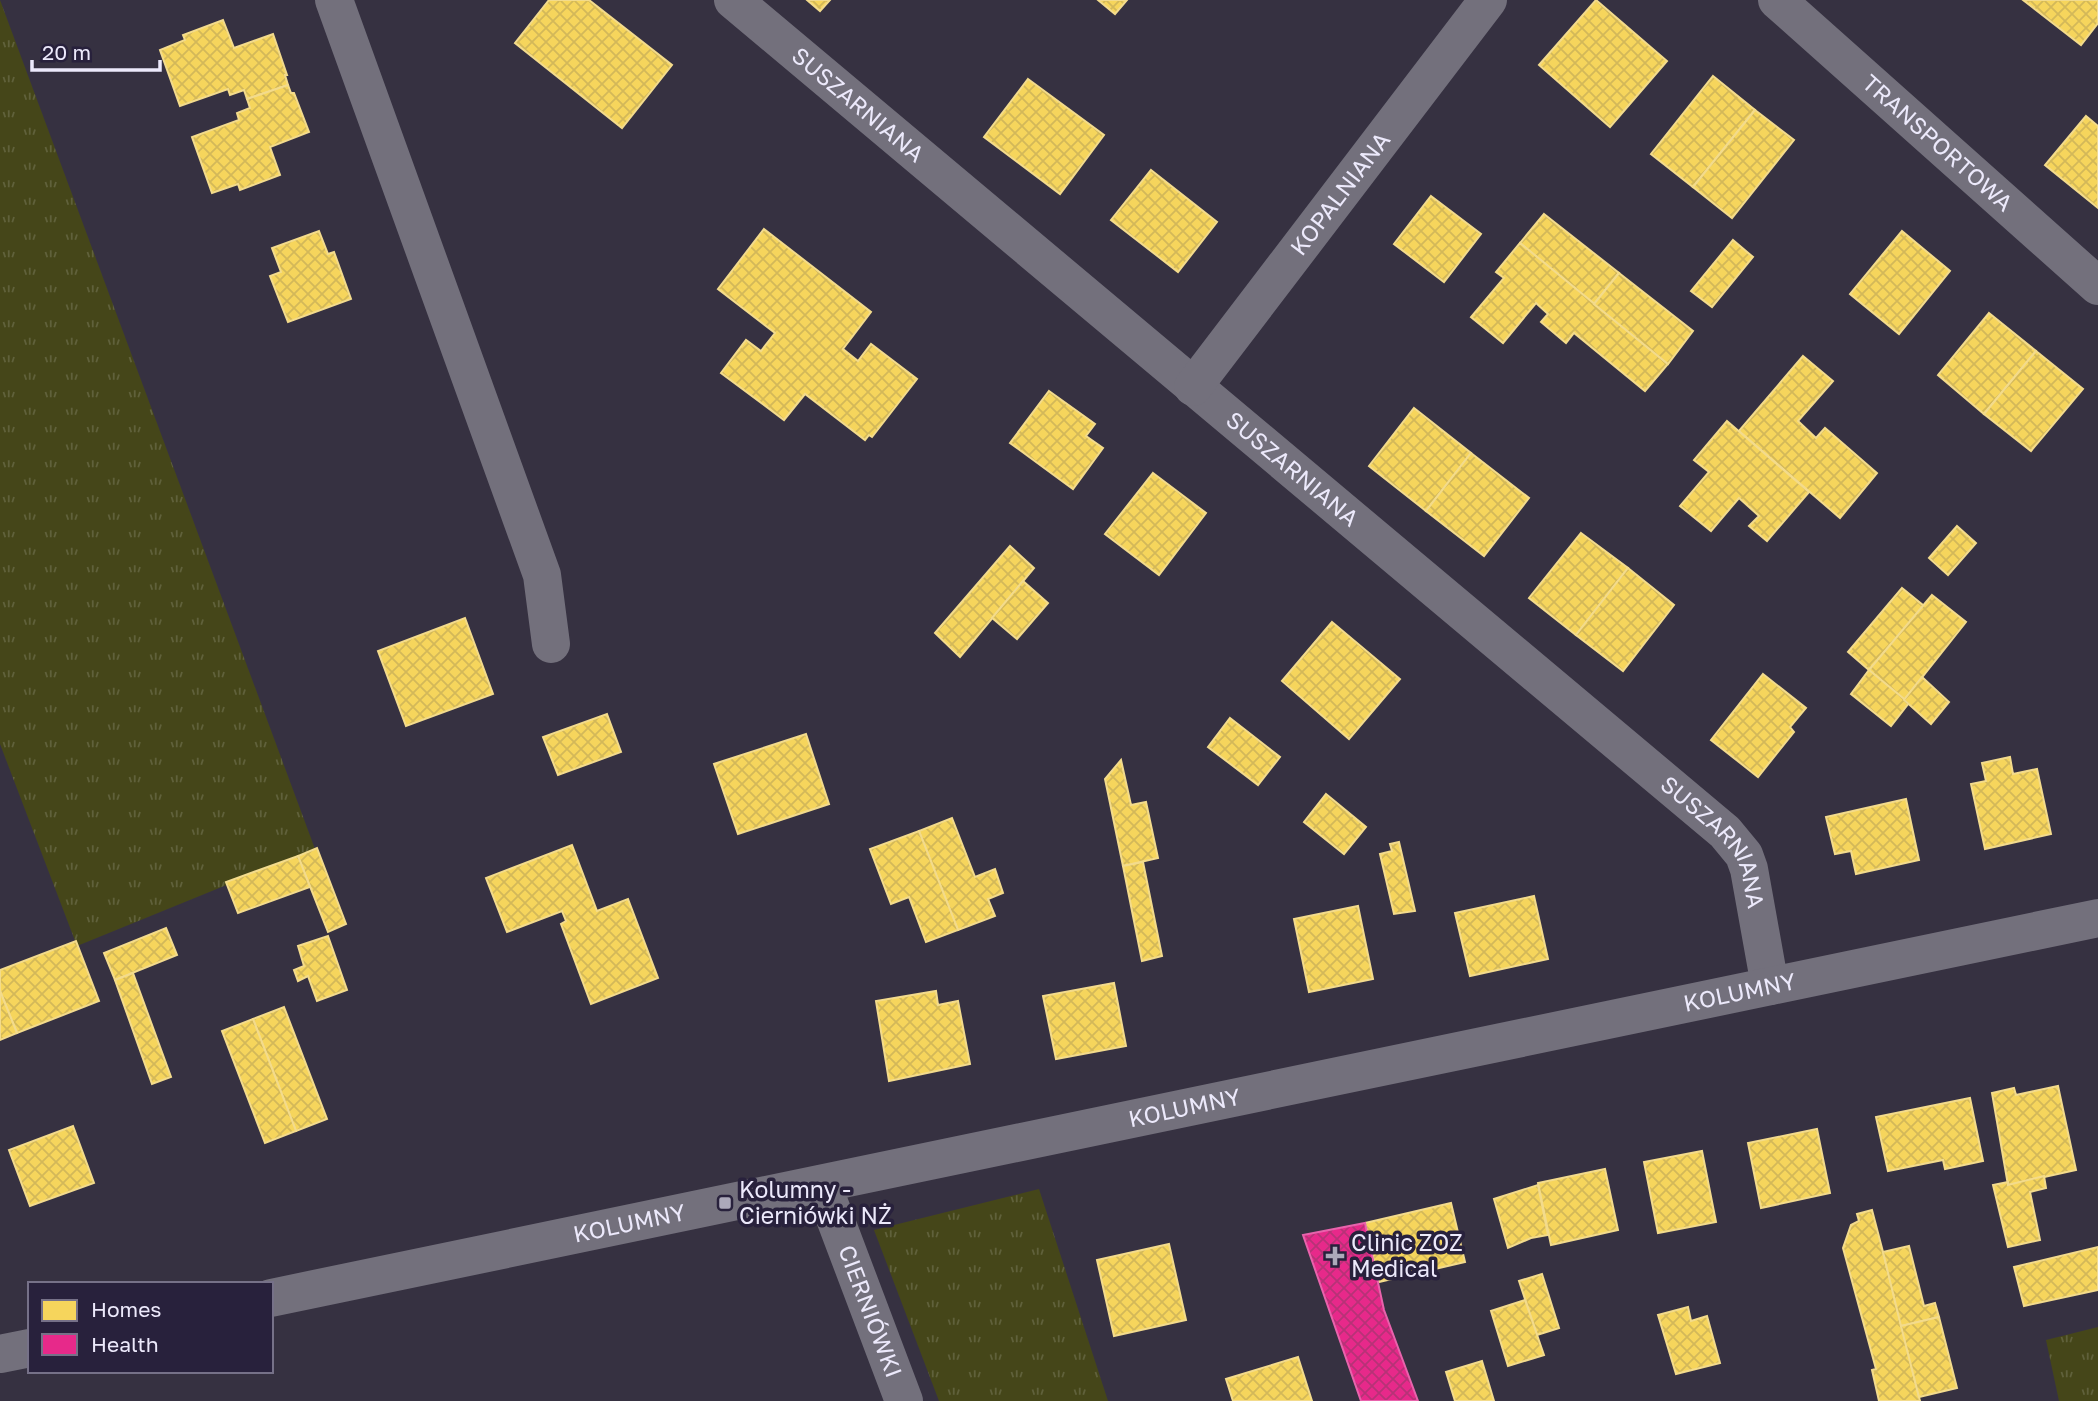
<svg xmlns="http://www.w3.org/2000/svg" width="2098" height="1401" viewBox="0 0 2098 1401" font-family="'Golos Text',sans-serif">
  <defs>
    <pattern id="grass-tufts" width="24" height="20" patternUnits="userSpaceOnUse" patternTransform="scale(1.75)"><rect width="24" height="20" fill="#454619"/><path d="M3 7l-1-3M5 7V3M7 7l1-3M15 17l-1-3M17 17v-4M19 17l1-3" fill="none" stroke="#60613b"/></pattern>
    <pattern id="homes-cross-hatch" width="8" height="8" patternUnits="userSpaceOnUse" patternTransform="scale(1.75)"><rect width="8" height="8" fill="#f6d55c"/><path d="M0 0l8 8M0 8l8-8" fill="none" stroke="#d3b859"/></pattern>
    <pattern id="health-cross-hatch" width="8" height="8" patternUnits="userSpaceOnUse" patternTransform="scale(1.75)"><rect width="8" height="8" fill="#e7298a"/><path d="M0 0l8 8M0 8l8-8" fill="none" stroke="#b73277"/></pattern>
  </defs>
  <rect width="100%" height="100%" fill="#363141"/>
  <g fill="url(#grass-tufts)">
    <polygon points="0,0 315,849 77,946 0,744"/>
    <polygon points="1039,1189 1108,1401 939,1401 874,1230"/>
    <polygon points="2098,1327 2098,1401 2059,1401 2046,1340"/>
  </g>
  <g fill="url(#homes-cross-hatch)" stroke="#f3db8c" stroke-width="2">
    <polygon points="549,0 589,0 672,65 622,128 515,43"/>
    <polygon points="807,0 830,0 820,11"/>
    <polygon points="1098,0 1127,0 1115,14"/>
    <polygon points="1596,0 1667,61 1610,127 1539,65"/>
    <polygon points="2023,0 2098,0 2098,23 2081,45"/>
    <polygon points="223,20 234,48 273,34 287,75 285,75 288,85 247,99 244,90 230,95 228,89 180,106 160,50 185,40 183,35"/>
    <polygon points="1713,76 1755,110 1693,187 1651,154"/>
    <polygon points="1028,79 1104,135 1060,194 984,137"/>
    <polygon points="288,85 291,93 294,93 309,132 270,147 280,175 240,190 238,184 212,193 192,137 239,120 237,113 250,108 247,99"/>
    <polygon points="1755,110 1794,140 1732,218 1693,187"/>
    <polygon points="2086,116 2098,126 2098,208 2045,165"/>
    <polygon points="1151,170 1217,222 1178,272 1111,220"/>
    <polygon points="1431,196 1481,234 1444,282 1394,244"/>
    <polygon points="1544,214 1619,273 1594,304 1520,243"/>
    <polygon points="764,229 871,312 843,349 858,361 871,344 917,379 872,437 869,435 865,440 805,394 784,420 721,373 746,340 761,351 775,333 718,289"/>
    <polygon points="319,231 328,254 334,252 351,299 288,322 270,276 281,272 272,248"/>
    <polygon points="1902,231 1950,271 1899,334 1850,294"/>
    <polygon points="1733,240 1753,257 1712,307 1691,291"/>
    <polygon points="1520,243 1668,364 1645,391 1574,333 1566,343 1541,322 1548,314 1536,303 1503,343 1471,317 1504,278 1496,272"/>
    <polygon points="1619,273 1693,331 1668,364 1594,304"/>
    <polygon points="1989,313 2036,351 1984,414 1938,375"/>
    <polygon points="2036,351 2083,389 2031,451 1984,414"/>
    <polygon points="1803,356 1833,381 1798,421 1816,438 1825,428 1877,473 1840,518 1739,431"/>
    <polygon points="1049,391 1095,424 1086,436 1103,448 1073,489 1010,443"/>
    <polygon points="1414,408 1471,453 1426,511 1369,466"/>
    <polygon points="1727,421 1809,492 1767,541 1749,526 1759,516 1739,498 1711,531 1680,506 1709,472 1694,460"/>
    <polygon points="1471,453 1529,498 1484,556 1426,511"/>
    <polygon points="1153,473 1206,513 1159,575 1105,534"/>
    <polygon points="1957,526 1976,543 1948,575 1929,558"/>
    <polygon points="1581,533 1628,568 1576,635 1529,598"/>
    <polygon points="1010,546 1034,568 960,657 935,633"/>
    <polygon points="1628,568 1674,605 1623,671 1576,635"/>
    <polygon points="1023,581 1048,603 1017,639 992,618"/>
    <polygon points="1902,588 1924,606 1869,670 1848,652"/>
    <polygon points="1932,595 1966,622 1904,700 1869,670"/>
    <polygon points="465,618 493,694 406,726 378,651"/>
    <polygon points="1332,622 1400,679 1349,739 1282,681"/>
    <polygon points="1869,670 1909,703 1891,726 1851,694"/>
    <polygon points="1763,674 1806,708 1790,727 1794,732 1758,777 1711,740"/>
    <polygon points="1922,677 1949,702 1931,724 1904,700"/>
    <polygon points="607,714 621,752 558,775 543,737"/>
    <polygon points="1230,718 1280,757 1258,785 1208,747"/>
    <polygon points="806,734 829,804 738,834 714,764"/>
    <polygon points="2010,757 2013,774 2037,769 2051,834 1985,849 1971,784 1986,781 1982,763"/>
    <polygon points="1121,760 1131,805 1146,802 1158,858 1123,866 1105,779"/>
    <polygon points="1326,794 1366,827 1344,854 1304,822"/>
    <polygon points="1906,799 1919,860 1856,874 1851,851 1835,854 1826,817"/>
    <polygon points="952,818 975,877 995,869 1003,893 988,899 995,916 958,930 919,831"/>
    <polygon points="919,831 958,930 926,942 909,897 891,904 870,849"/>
    <polygon points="1399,842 1415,911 1394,914 1380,854 1392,851 1390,844"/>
    <polygon points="572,845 597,911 628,899 658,978 591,1004 561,924 566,921 562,911 507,932 486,878"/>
    <polygon points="317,848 346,924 328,932 298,856"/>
    <polygon points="298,856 310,887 238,913 226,882"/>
    <polygon points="1143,862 1162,956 1142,961 1123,866"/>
    <polygon points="1534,896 1548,959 1470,976 1455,913"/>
    <polygon points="1358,906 1373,979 1309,992 1294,919"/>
    <polygon points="166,928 177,955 115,980 104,953"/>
    <polygon points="328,936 347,990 317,1001 308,976 298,981 294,970 304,966 298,946"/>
    <polygon points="76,941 99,1001 17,1033 0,991 0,970"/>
    <polygon points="133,973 171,1077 152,1084 115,980"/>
    <polygon points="1114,983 1126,1046 1056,1059 1043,996"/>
    <polygon points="0,991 17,1033 0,1040"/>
    <polygon points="936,991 938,1005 958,1001 970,1064 889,1081 876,1001"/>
    <polygon points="284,1007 327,1119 296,1131 253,1019"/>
    <polygon points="253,1019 296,1131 265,1143 222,1031"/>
    <polygon points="2058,1086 2076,1170 2008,1185 1992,1093 2014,1088 2016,1095"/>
    <polygon points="1970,1098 1983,1161 1945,1169 1943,1160 1888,1171 1876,1117"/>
    <polygon points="73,1126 94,1183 30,1206 9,1150"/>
    <polygon points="1817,1129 1830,1193 1761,1208 1748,1143"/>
    <polygon points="1702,1151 1716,1222 1658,1233 1644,1162"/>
    <polygon points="1605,1169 1618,1230 1551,1245 1538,1183"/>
    <polygon points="2044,1176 2046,1188 2030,1192 2040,1240 2008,1247 1993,1185 2008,1182 2008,1185"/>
    <polygon points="1538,1185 1548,1235 1531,1238 1508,1248 1494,1199"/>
    <polygon points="1451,1203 1465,1262 1379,1282 1365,1223"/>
    <polygon points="1872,1210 1883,1252 1920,1401 1879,1401 1872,1370 1876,1369 1843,1248 1851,1225 1859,1221 1857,1214"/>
    <polygon points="1169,1244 1186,1320 1114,1336 1097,1260"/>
    <polygon points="1909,1246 1924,1306 1935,1303 1939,1317 1901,1326 1883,1252"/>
    <polygon points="2098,1247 2098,1290 2024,1306 2014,1267"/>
    <polygon points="1542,1274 1559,1328 1537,1335 1519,1281"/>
    <polygon points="1525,1300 1544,1355 1508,1366 1491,1311"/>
    <polygon points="1688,1307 1691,1321 1707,1316 1720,1363 1676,1374 1658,1315"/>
    <polygon points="1939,1317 1957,1388 1919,1397 1901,1326"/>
    <polygon points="1298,1357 1312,1401 1233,1401 1226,1379"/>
    <polygon points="1482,1361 1494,1401 1455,1401 1446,1372"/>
  </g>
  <polygon fill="url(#health-cross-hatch)" stroke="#e863ac" stroke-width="2" points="1365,1223 1384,1310 1418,1401 1361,1401 1303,1235"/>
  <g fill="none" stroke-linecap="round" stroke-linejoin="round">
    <g stroke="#73707c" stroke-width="38">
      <polyline points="334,0 542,575 551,644"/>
      <path id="s1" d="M733,0L1725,832L1744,855L1749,869L1770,986"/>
      <path id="s2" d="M1777,0L2098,286"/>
      <path id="s3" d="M1193,387L1488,0"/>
      <path id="s4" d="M822,1184L904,1401"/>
    </g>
    <g stroke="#73707c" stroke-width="38">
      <path id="s5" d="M271,1298L2098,918"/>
      <polyline points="0,1354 30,1348"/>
    </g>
  </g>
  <g fill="#aca9ba" stroke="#28213c" stroke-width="2.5">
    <rect x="718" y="1196" width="14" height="14" rx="3.5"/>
    <path d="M1331.5 1245.5h7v7h7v7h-7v7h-7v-7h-7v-7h7z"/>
  </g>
  <g text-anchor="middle" stroke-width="7" stroke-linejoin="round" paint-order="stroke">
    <g font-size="23" fill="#ece9fb" stroke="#28213c">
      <text dy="8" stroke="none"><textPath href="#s1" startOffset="163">SUSZARNIANA</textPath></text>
      <text dy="8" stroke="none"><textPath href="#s2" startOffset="215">TRANSPORTOWA</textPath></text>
      <text dy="8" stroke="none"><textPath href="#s3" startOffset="243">KOPALNIANA</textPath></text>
      <text dy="8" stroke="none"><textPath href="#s1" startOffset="730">SUSZARNIANA</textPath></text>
      <text dy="8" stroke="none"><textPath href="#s1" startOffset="1297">SUSZARNIANA</textPath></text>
      <text dy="8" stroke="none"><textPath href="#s5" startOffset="1500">KOLUMNY</textPath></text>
      <text dy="8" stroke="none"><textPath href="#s5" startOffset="933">KOLUMNY</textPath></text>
      <text dy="8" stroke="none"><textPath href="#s5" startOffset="366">KOLUMNY</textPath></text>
      <text dy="8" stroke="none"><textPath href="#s4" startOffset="136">CIERNIÓWKI</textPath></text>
    </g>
    <g font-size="23" fill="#ece9fb" stroke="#28213c" text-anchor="start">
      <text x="739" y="1198">Kolumny -<tspan x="739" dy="26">Cierniówki NŻ</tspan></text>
      <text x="1351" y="1251">Clinic ZOZ<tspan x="1351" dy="26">Medical</tspan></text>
    </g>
  </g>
  <rect x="28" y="1282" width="245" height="91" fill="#28213c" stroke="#767188" stroke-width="2"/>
  <rect x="42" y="1300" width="35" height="21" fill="#f6d55c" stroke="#767188" stroke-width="2"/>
  <text x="91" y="1317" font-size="21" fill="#ece9fb">Homes</text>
  <rect x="42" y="1334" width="35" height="21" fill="#e7298a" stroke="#767188" stroke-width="2"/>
  <text x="91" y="1352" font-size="21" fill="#ece9fb">Health</text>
  <path d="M32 60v10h128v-10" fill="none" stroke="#ece9fb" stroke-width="3.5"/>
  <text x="42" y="60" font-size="21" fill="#ece9fb" stroke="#28213c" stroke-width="5" paint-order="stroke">20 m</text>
</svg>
